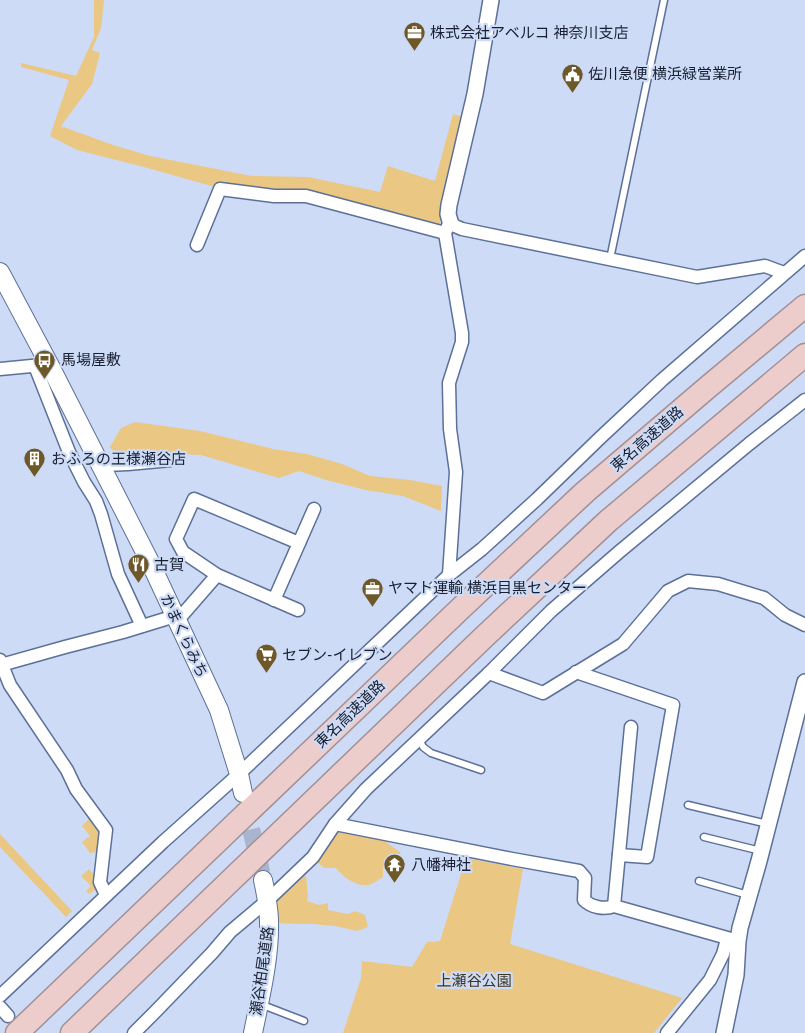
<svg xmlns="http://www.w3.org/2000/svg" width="805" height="1033" viewBox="0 0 805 1033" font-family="'PT Sans','Noto Sans JP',sans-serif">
  <rect width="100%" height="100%" fill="#cddbf6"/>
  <g fill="#eac782">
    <polygon points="94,0 104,0 101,28 92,50 100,53 92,84 61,126 110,144 150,156 252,176 308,177 380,192 388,166 435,181 453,114 464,117 442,198 440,226 328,195 304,191 273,190 218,182 215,187 144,167 77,150 50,136 69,80 21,67 21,63 76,76 94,37"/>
    <polygon points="135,422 200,431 273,449 307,454 342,464 370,476 410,480 442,486 441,511 403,496 366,490 326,480 299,471 279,478 201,455 179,454 119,459 110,447 121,428"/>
    <polygon points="89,819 100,833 97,852 90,853 82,842 90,836 82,826"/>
    <path d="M339,829L382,839L401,853L393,860L383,864V877C379,879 373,884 368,885C356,887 342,876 336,868H324L309,854Z"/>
    <polygon points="0,834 72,911 66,917 0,847"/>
    <polygon points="466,858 523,869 510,944 682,998 654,1033 343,1033 361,978 362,961 412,967 427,942 440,941"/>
    <polygon points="89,869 95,876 95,890 89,894 86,891 91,886 81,876"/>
    <polygon points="306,876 308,896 307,901 319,905 328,903 328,910 348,914 355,911 365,915 368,927 357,931 335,926 312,924 297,924 278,923 274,903 293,881"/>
  </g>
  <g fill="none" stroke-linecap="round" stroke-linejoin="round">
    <polyline stroke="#a9b5ce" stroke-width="18" stroke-dasharray="18 9" stroke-linecap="butt" points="245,803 263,880"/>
    <defs>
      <g id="service">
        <polyline points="610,259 664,0"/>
        <polyline points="105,468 128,467 171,463"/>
        <polyline points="419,739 423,747 431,753 481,770"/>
        <polyline points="688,805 768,824"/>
        <polyline points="704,837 761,851"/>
        <polyline points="699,881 748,895"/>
        <polyline points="260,1004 304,1021"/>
      </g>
      <g id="minor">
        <polyline points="197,245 220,189 274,196 306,196 445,233"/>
        <polyline points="35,366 69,452 84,482 96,501 101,514 118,574 142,626"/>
        <polyline points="0,369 42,365"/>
        <polyline points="449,575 456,472 450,429 449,383 462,342 462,333 445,233 450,221 455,226 462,229 697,277 765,266 784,273"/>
        <polyline points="274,600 314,509"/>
        <polyline points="298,610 217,575 183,552 176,539 194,499 299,543"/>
        <polyline points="177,621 217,575"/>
        <polyline points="0,660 10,685 67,770 76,789 106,830 100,882 106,895"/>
        <polyline points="1,665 65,647 123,632 175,616"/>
        <polyline points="576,672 673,705 647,857 619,855"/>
        <polyline points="489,673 543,693 623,644 668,591 688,581 718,584 764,598 785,615 805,625"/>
        <polyline points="631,727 614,906 738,941"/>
        <path d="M335,824L512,859L579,871L585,878L584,900C591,907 604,910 614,906"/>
        <polyline points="0,996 163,842 239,774 449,575 482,549 537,499 601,437 662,380 805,256"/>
        <polyline points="0,1007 8,1016"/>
        <polyline points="134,1033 155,1012 212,953 230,932 268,900 313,857 335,824 366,789 489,673 551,611 619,552 749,444 805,400"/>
        <polyline points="667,1033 710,980 723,954 727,939"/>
      </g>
      <g id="tertiary">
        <polyline points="450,221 448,214 449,205 475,94 491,0"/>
        <polyline points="724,1033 736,975 738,941 740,928 759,861 805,682"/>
      </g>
      <g id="secondary">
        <polyline points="0,272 49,364 149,560 219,710 239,774 243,793"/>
        <path d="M253,1033C260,998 270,958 269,922C269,908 266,894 263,880"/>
      </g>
      <g id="motorway">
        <polyline points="17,1033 461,608 585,492 708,387 805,306"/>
        <polyline points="72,1033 485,636 608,521 805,355"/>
      </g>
    </defs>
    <use href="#service" stroke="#5c7098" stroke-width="9"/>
    <use href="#minor" stroke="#5c7098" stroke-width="15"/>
    <use href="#tertiary" stroke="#5c7098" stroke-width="18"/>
    <use href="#secondary" stroke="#5c7098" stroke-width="20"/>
    <use href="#motorway" stroke="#a19095" stroke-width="25"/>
    <use href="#service" stroke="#fff" stroke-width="6"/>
    <use href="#minor" stroke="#fff" stroke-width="12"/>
    <use href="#tertiary" stroke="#fff" stroke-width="15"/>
    <use href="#secondary" stroke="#fff" stroke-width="18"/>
    <use href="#motorway" stroke="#eccdcb" stroke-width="22"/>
  </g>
  <defs>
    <symbol id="office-pin" viewBox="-11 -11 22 30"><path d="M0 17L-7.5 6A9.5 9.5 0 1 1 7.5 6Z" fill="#6f5828" stroke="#cddbf6"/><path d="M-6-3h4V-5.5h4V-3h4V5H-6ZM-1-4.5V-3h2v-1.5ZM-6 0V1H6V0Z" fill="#fff"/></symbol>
    <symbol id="civic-pin" viewBox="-11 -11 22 30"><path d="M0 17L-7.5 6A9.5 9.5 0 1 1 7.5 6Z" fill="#6f5828" stroke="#cddbf6"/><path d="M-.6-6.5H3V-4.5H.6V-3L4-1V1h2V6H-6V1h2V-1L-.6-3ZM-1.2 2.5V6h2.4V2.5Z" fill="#fff"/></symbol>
    <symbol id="bus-pin" viewBox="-11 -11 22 30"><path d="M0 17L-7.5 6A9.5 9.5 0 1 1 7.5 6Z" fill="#6f5828" stroke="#cddbf6"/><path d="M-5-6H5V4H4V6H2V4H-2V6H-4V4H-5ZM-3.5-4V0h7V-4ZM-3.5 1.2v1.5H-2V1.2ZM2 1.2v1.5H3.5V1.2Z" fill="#fff"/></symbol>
    <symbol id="building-pin" viewBox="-11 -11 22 30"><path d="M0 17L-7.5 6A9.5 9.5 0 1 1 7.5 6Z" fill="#6f5828" stroke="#cddbf6"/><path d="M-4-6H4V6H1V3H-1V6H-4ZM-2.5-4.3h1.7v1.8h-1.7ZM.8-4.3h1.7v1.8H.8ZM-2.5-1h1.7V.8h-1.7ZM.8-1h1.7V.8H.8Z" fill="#fff"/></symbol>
    <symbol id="restaurant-pin" viewBox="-11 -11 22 30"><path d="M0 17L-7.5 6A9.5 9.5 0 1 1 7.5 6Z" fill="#6f5828" stroke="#cddbf6"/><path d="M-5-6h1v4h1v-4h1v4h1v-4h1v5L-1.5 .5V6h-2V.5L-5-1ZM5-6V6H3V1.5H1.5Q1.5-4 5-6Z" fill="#fff"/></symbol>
    <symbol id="supermarket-pin" viewBox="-11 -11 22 30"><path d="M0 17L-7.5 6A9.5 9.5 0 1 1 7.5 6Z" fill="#6f5828" stroke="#cddbf6"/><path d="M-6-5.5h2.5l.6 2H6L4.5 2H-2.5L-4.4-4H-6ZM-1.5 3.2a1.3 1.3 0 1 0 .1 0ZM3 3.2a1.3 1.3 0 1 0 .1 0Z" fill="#fff"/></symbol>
    <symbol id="temple-pin" viewBox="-11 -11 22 30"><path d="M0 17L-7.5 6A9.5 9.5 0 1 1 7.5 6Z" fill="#6f5828" stroke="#cddbf6"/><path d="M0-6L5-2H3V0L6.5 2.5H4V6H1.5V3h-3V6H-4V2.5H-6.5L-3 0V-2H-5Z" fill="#fff"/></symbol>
  </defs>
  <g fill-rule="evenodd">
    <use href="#office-pin" x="402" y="20" width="25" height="34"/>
    <use href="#civic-pin" x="560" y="62" width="25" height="34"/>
    <use href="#bus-pin" x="32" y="348" width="25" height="34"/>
    <use href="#building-pin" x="22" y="446" width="25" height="34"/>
    <use href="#restaurant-pin" x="126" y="552" width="25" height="34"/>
    <use href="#office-pin" x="360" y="576" width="25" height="34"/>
    <use href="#supermarket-pin" x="254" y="642" width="25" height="34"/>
    <use href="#temple-pin" x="382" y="852" width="25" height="34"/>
  </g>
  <g text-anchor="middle" stroke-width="4.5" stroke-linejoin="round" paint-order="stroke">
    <g font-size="15" fill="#171f30" stroke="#cddbf6" text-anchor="start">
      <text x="430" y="38">株式会社アベルコ 神奈川支店</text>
      <text x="588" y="79">佐川急便 横浜緑営業所</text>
      <text x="61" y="365">馬場屋敷</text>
      <text x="51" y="464">おふろの王様瀬谷店</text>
      <text x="154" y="570">古賀</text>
      <text x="388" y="593">ヤマト運輸 横浜目黒センター</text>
      <text x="282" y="660">セブン-イレブン</text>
      <text x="411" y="870">八幡神社</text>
    </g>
    <g font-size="15" fill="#171f30" stroke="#cddbf6">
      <text transform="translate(647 439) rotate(-41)" y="5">東名高速道路</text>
      <text transform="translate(184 636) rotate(65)" y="5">かまくらみち</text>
      <text transform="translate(350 714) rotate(-44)" y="5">東名高速道路</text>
      <text transform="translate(262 971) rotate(-82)" y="5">瀬谷柏尾道路</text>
    </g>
    <g font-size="15" fill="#40351f" stroke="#cddbf6">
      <text x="474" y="986">上瀬谷公園</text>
    </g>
  </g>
</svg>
